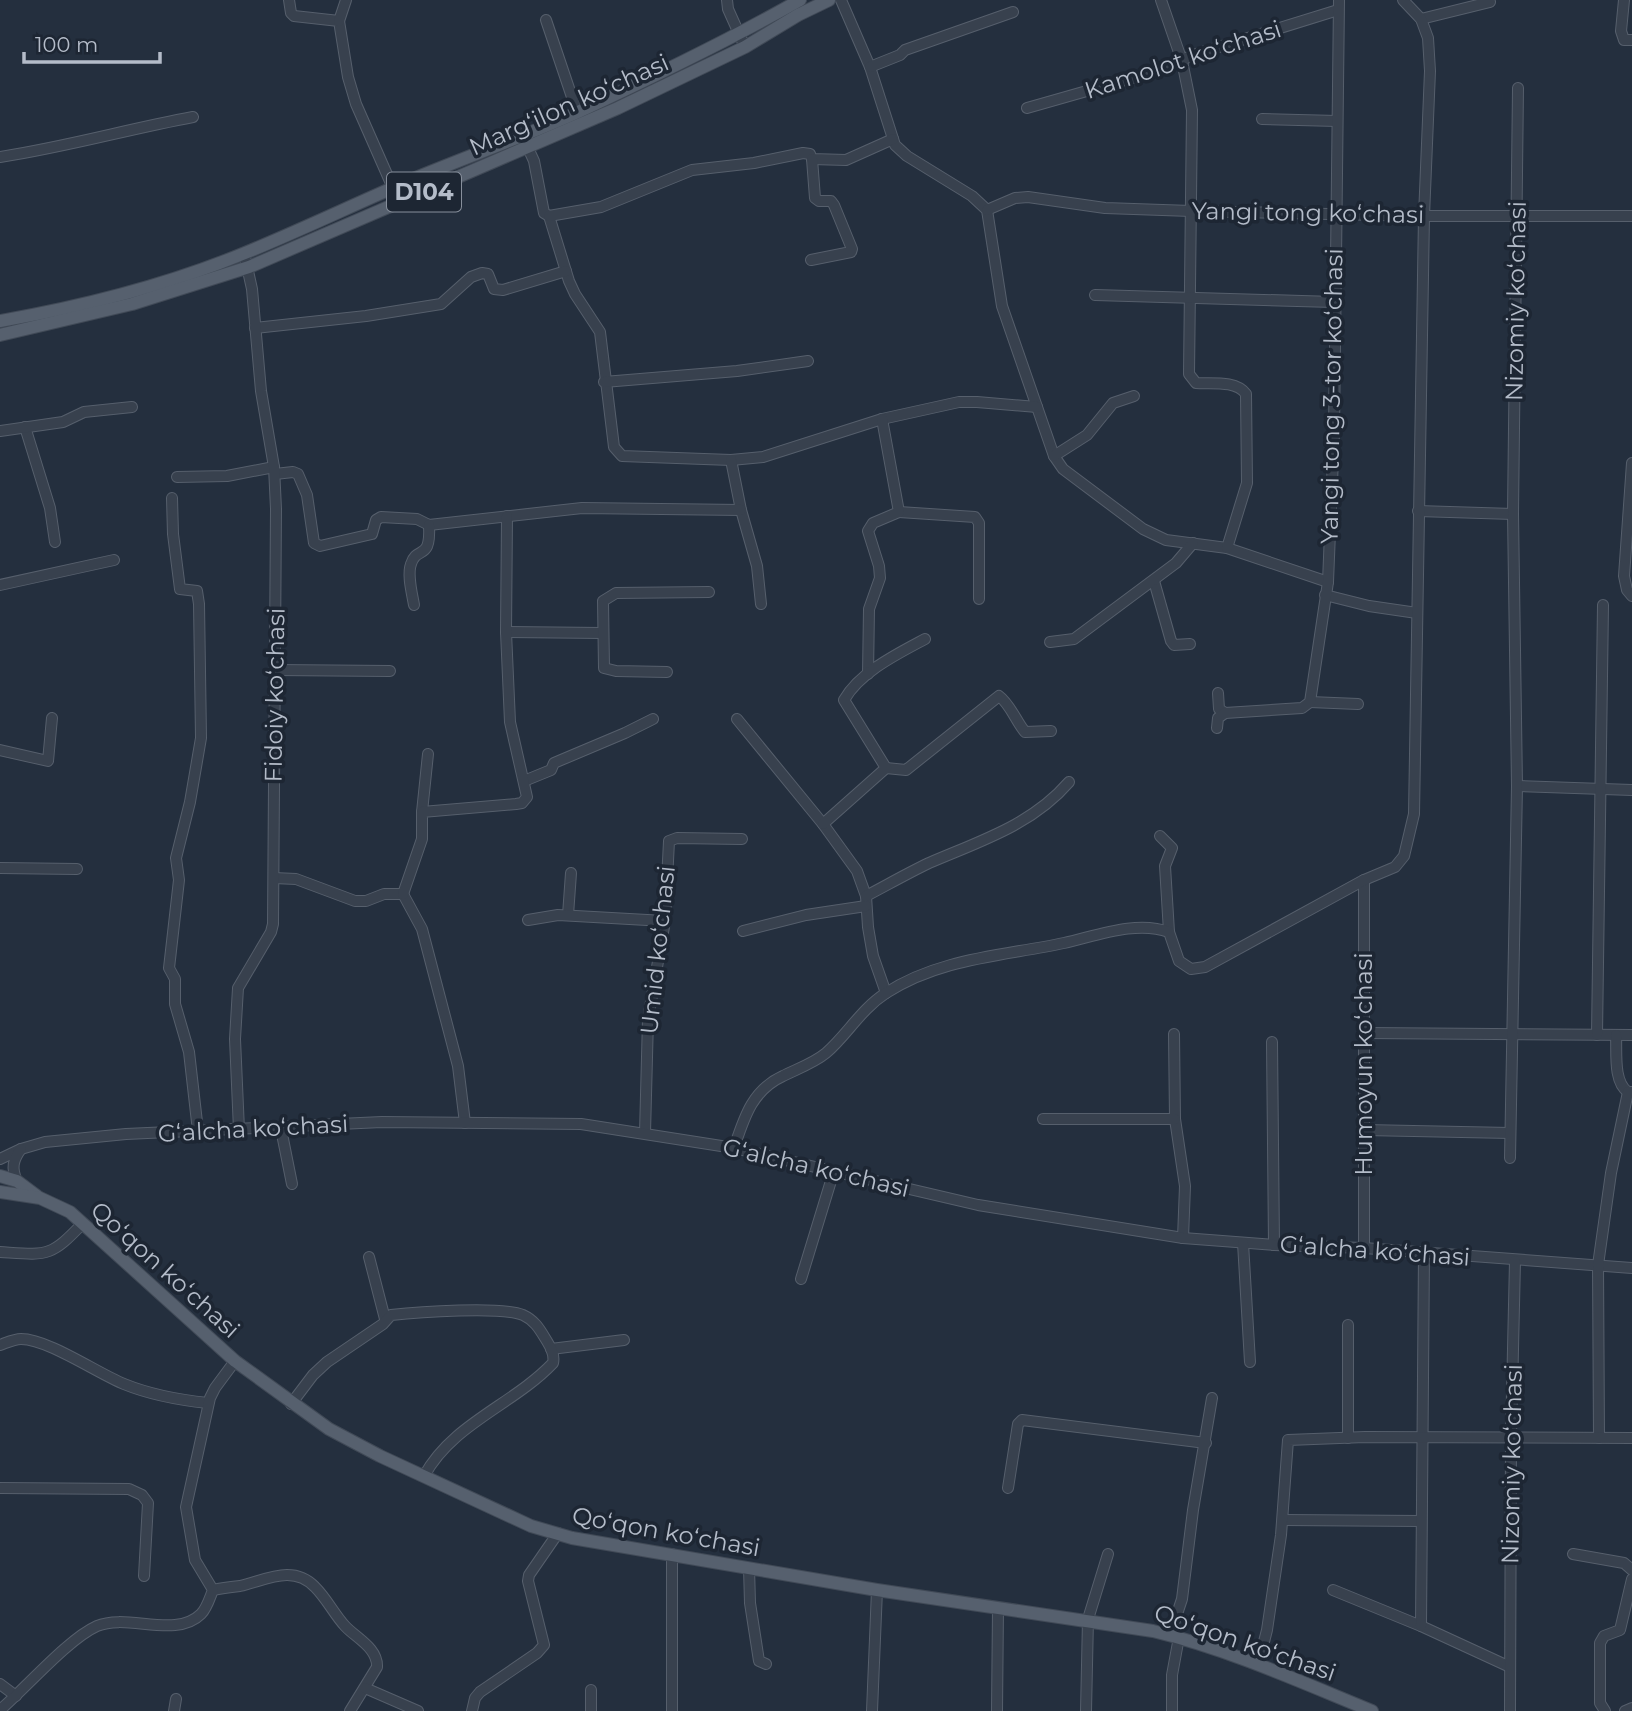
<svg xmlns="http://www.w3.org/2000/svg" width="1632" height="1711" viewBox="0 0 1632 1711" font-family="Montserrat,sans-serif">
  <rect width="100%" height="100%" fill="#242f3e"/>
  <g fill="none" stroke-linecap="round" stroke-linejoin="round">
    <defs>
      <g id="minor">
        <polyline points="289,0 291,13 294,16 339,21 348,77 356,104 393,188"/>
        <polyline points="727,0 728,9 745,47"/>
        <polyline points="841,0 870,67 895,145 907,156 972,196 987,210 1002,306 1054,456 1063,469 1143,529 1166,540 1227,548 1328,582"/>
        <path d="M1161,0L1182,61L1192,110L1189,374L1196,383C1211,384 1236,380 1246,394L1247,483L1227,548"/>
        <polyline points="1624,0 1621,31 1624,40 1632,40"/>
        <polyline points="1421,19 1490,2"/>
        <polyline points="546,20 577,112"/>
        <polyline points="339,21 346,0"/>
        <polyline points="870,67 900,55 905,50 1013,12"/>
        <polyline points="1027,108 1157,71 1193,55 1338,10"/>
        <polyline points="1262,119 1337,121"/>
        <polyline points="528,148 534,161 544,213 549,216 569,281 575,294 600,332 614,447 622,456 731,460 763,457 882,419 959,402 977,402 1037,407"/>
        <path d="M0,157C66,147 128,129 193,117"/>
        <polyline points="987,210 1015,198 1028,197 1105,208 1191,211 1424,216 1632,216"/>
        <polyline points="549,216 601,207 692,170 754,163 803,153 810,154 812,159 846,160 893,139"/>
        <polyline points="811,260 851,252 852,249 834,205 831,201 819,201 815,198 812,159"/>
        <polyline points="1095,295 1334,302"/>
        <polyline points="255,328 366,316 441,304 471,277 482,273 488,274 494,289 503,290 566,271"/>
        <polyline points="604,382 737,371 808,361"/>
        <polyline points="25,427 50,508 55,542"/>
        <polyline points="0,431 63,422 84,412 132,407"/>
        <polyline points="1054,456 1087,435 1113,403 1134,396"/>
        <polyline points="731,460 741,510 757,566 761,604"/>
        <polyline points="1632,463 1624,576 1627,590 1632,596"/>
        <polyline points="275,474 293,472 298,474 307,495 314,543 320,546 372,534 376,520 381,517 417,519 429,525 582,508 741,510"/>
        <polyline points="177,477 227,476 274,467"/>
        <polyline points="172,498 173,534 180,589 197,591 199,604 201,738 190,802 176,858 179,880 169,968 175,979 175,1004 189,1052 198,1131"/>
        <polyline points="1418,511 1513,514"/>
        <polyline points="899,512 975,517 979,523 979,599"/>
        <polyline points="1154,581 1171,641 1174,645 1190,644"/>
        <polyline points="0,585 114,560"/>
        <polyline points="1325,595 1369,606 1417,613"/>
        <path d="M414,605C412,593 407,575 411,564C417,545 431,562 429,525"/>
        <polyline points="506,632 602,633"/>
        <polyline points="1050,642 1074,639 1176,563 1193,543"/>
        <polyline points="275,670 390,671"/>
        <polyline points="667,672 616,671 604,668 603,601 616,593 709,592"/>
        <polyline points="868,674 869,609 880,578 879,566 868,531 873,523 899,512 882,419"/>
        <polyline points="1218,693 1219,709 1225,713"/>
        <polyline points="1310,702 1358,704"/>
        <polyline points="737,719 823,824 857,871 866,896 868,927 873,956 886,993"/>
        <polyline points="1217,728 1218,718 1225,713 1302,708 1310,702 1328,582 1334,433 1339,0"/>
        <polyline points="0,750 48,761 52,718"/>
        <path d="M886,768L906,770L999,696C1010,704 1016,721 1025,732L1051,731"/>
        <polyline points="524,781 551,770 554,763 561,760 625,733 653,719"/>
        <polyline points="1517,786 1632,790"/>
        <polyline points="422,812 428,754"/>
        <path d="M823,824L886,768L844,700C860,672 897,654 925,639"/>
        <polyline points="1160,836 1172,848 1165,866 1169,932"/>
        <polyline points="0,868 77,869"/>
        <polyline points="274,878 296,879 355,901 366,901 384,894 403,894 422,929 458,1066 465,1123"/>
        <polyline points="1364,880 1364,1248"/>
        <polyline points="403,894 422,839 422,812 516,804 522,803 527,797 510,722 506,632 507,516"/>
        <path d="M866,896C887,885 908,873 929,863C980,841 1032,825 1069,782"/>
        <polyline points="568,915 571,873"/>
        <polyline points="528,920 558,915 665,921"/>
        <polyline points="743,931 806,915 866,906"/>
        <polyline points="1365,1033 1632,1035"/>
        <polyline points="1174,1034 1175,1119 1185,1186 1183,1238"/>
        <polyline points="1597,1035 1603,605"/>
        <path d="M1616,1035C1617,1052 1613,1082 1628,1092"/>
        <polyline points="1272,1042 1274,1245"/>
        <polyline points="1043,1119 1175,1119"/>
        <polyline points="281,1129 292,1184"/>
        <polyline points="239,1130 235,1039 238,988 271,932 273,924 276,509 274,467 261,391 252,289 244,253"/>
        <polyline points="1365,1130 1510,1133"/>
        <polyline points="645,1133 648,1019 665,921 669,841 677,838 742,839"/>
        <path d="M734,1148C744,1118 752,1090 783,1076C797,1069 814,1063 826,1053C847,1035 861,1009 886,993C940,958 1003,956 1064,943C1096,936 1136,920 1169,932L1179,961L1191,969L1205,967L1364,880L1395,867L1404,856L1414,814L1424,216L1430,71L1428,38L1421,19L1403,0"/>
        <polyline points="1510,1158 1517,786 1513,514 1518,88"/>
        <polyline points="0,1159 21,1149 45,1142 126,1134 382,1122 581,1124 734,1148 978,1205 1183,1238 1274,1245 1364,1248 1632,1268"/>
        <path d="M17,1181C11,1168 13,1160 21,1149"/>
        <polyline points="1243,1243 1250,1362"/>
        <path d="M0,1252C47,1255 50,1258 83,1223"/>
        <polyline points="369,1257 385,1319"/>
        <polyline points="801,1279 834,1171"/>
        <polyline points="1348,1325 1348,1438"/>
        <path d="M0,1345C6,1343 14,1339 21,1339C48,1339 97,1373 124,1384C151,1395 179,1400 208,1403"/>
        <polyline points="551,1349 624,1340"/>
        <path d="M291,1404L313,1375L327,1362L383,1324L391,1315C417,1312 502,1306 523,1315C534,1320 539,1328 545,1338C550,1346 555,1354 553,1363C513,1405 453,1423 424,1476"/>
        <polyline points="1599,1438 1598,1265 1611,1173 1628,1092 1632,1092"/>
        <polyline points="0,1488 129,1489 142,1495 148,1503 144,1576"/>
        <polyline points="1008,1488 1018,1424 1022,1420 1206,1443"/>
        <polyline points="1283,1520 1421,1521"/>
        <polyline points="672,1554 672,1711"/>
        <polyline points="1573,1554 1624,1563 1632,1570"/>
        <polyline points="749,1568 750,1603 759,1661 766,1664"/>
        <path d="M213,1590C222,1588 231,1587 240,1586C266,1580 293,1564 315,1587C327,1599 334,1614 345,1626C356,1638 378,1648 377,1667L350,1711"/>
        <polyline points="1333,1590 1421,1626 1510,1667"/>
        <polyline points="1421,1626 1424,1253"/>
        <polyline points="1170,1635 1182,1599 1193,1510 1212,1398"/>
        <polyline points="1258,1665 1267,1630 1281,1535 1288,1440 1365,1437 1632,1438"/>
        <polyline points="0,1684 16,1696"/>
        <polyline points="365,1688 418,1711"/>
        <polyline points="591,1690 591,1711"/>
        <path d="M0,1710C26,1688 68,1639 97,1626C127,1613 176,1639 201,1614C207,1608 210,1597 213,1590L195,1560L186,1507L210,1398L215,1388L235,1361"/>
        <polyline points="174,1711 176,1699"/>
        <polyline points="472,1711 475,1698 480,1692 537,1653 544,1645 528,1581 529,1575 558,1533"/>
        <polyline points="872,1711 877,1590"/>
        <polyline points="997,1711 998,1608"/>
        <polyline points="1086,1711 1088,1619 1108,1554"/>
        <polyline points="1172,1711 1172,1675 1179,1637"/>
        <polyline points="1510,1711 1511,1437 1515,1261"/>
        <polyline points="1605,1711 1600,1703 1600,1643 1604,1636 1620,1630 1632,1579"/>
        <polyline points="1625,1711 1632,1708"/>
      </g>
      <g id="major">
        <path d="M0,321C80,307 170,284 245,253C301,230 355,204 411,180C466,157 523,137 578,112C653,77 728,41 800,0"/>
        <polyline points="0,335 132,304 249,267 618,108 745,47 798,15 829,0"/>
        <polyline points="0,1176 17,1181 37,1196"/>
        <path d="M0,1192L40,1198L70,1212L235,1361L329,1429L380,1456L531,1526L572,1538L877,1590L1153,1631C1228,1649 1301,1682 1372,1711"/>
      </g>
    </defs>
    <use href="#minor" stroke="#565f6c" stroke-width="12"/>
    <use href="#major" stroke="#414a57" stroke-width="14"/>
    <use href="#minor" stroke="#38414e" stroke-width="10"/>
    <use href="#major" stroke="#56606e" stroke-width="12"/>
  </g>
  <g text-anchor="middle" stroke-width="7" stroke-linejoin="round" paint-order="stroke">
    <rect fill="#1d2633" stroke="#878f9c" stroke-width="2" x="387" y="172.5" width="74" height="39" rx="5"/>
    <g font-size="23" font-weight="bold" fill="#b4bcc9">
      <text x="424" y="200">D104</text>
    </g>
    <g font-size="24" fill="#b4bcc9" stroke="#1d2633">
      <text transform="translate(1183 60) rotate(-18)" y="8">Kamolot koʻchasi</text>
      <text transform="translate(569 105) rotate(-24)" y="8">Margʻilon koʻchasi</text>
      <text transform="translate(1308 213) rotate(1)" y="8">Yangi tong koʻchasi</text>
      <text transform="translate(1516 301) rotate(-89)" y="8">Nizomiy koʻchasi</text>
      <text transform="translate(1332 396) rotate(-89)" y="8">Yangi tong 3-tor koʻchasi</text>
      <text transform="translate(275 695) rotate(-89)" y="8">Fidoiy koʻchasi</text>
      <text transform="translate(658 950) rotate(-84)" y="8">Umid koʻchasi</text>
      <text transform="translate(1364 1064) rotate(-90)" y="8">Humoyun koʻchasi</text>
      <text transform="translate(253 1129) rotate(-3)" y="8">Gʻalcha koʻchasi</text>
      <text transform="translate(816 1168) rotate(13)" y="8">Gʻalcha koʻchasi</text>
      <text transform="translate(1375 1251) rotate(4)" y="8">Gʻalcha koʻchasi</text>
      <text transform="translate(165 1270) rotate(42)" y="8">Qoʻqon koʻchasi</text>
      <text transform="translate(1512 1464) rotate(-89)" y="8">Nizomiy koʻchasi</text>
      <text transform="translate(666 1532) rotate(10)" y="8">Qoʻqon koʻchasi</text>
      <text transform="translate(1245 1643) rotate(19)" y="8">Qoʻqon koʻchasi</text>
    </g>
  </g>
  <path d="M24 52v10h136v-10" fill="none" stroke="#b4bcc9" stroke-width="3.5"/>
  <text x="35" y="52" font-size="21" fill="#b4bcc9" stroke="#1d2633" stroke-width="5" paint-order="stroke">100 m</text>
</svg>
